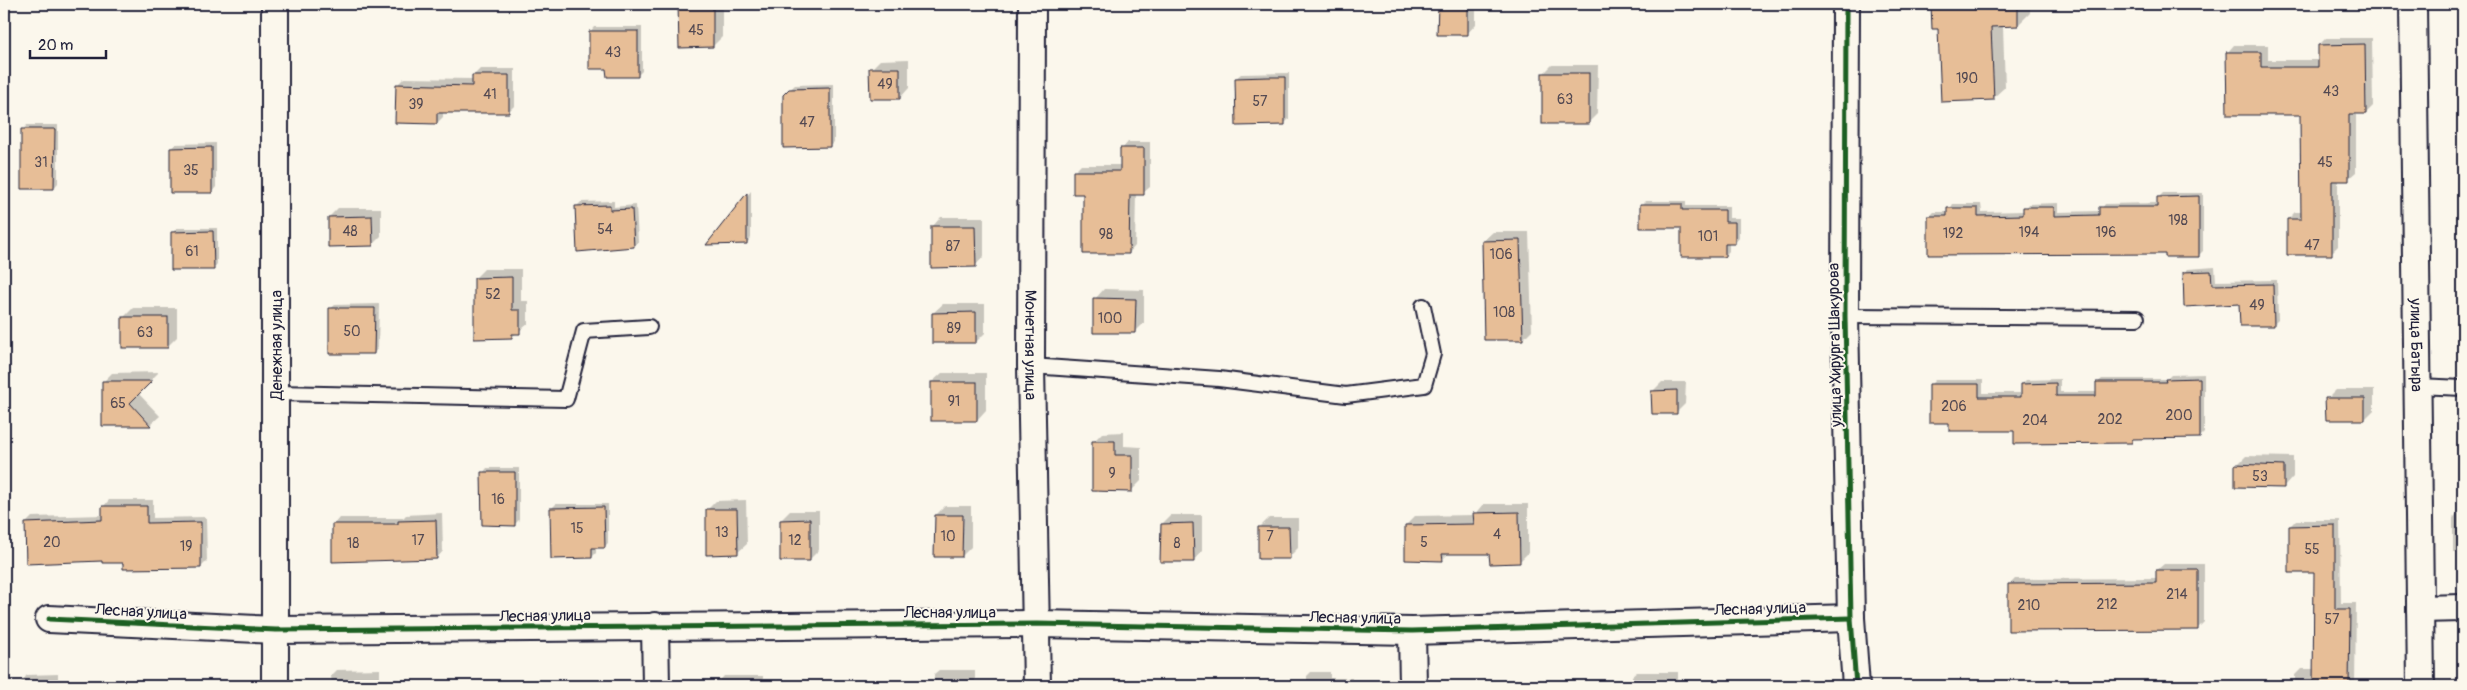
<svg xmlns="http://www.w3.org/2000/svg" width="2467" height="690" viewBox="0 0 2467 690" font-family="Pangolin,sans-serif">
  <rect width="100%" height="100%" fill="#fbf7ec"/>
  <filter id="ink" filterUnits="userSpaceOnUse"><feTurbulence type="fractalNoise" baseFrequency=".02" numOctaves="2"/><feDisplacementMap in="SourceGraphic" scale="10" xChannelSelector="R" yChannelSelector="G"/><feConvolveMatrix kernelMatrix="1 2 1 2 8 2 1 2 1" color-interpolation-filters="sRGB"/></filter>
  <g filter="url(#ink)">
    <g fill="#0003">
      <polygon points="680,4 722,4 722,37 713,46 680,46"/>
      <polygon points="1439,4 1476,4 1476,24 1467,34 1439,34"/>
      <polygon points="1932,4 2030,4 2030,13 2018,25 2003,26 2005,87 1993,98 1940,28 1933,28"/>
      <polygon points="594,27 642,27 642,71 638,75 608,68 590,32"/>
      <polygon points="2326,38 2372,38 2373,106 2366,113 2356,113 2356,172 2348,179 2338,180 2338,246 2331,253 2288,219 2295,212 2302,212 2301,113 2227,53 2234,45 2268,45 2268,60 2319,60 2319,45"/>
      <polygon points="909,59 909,88 900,98 871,69 880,60"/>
      <polygon points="1552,65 1598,65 1597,114 1588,123 1543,74"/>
      <polygon points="480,69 515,69 515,105 508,112 443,112 443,117 437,123 397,85 404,78 473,79 473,76"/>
      <polygon points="1289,73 1289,119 1284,124 1236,78 1241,74"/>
      <polygon points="834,84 834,142 830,146 784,95 795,85"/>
      <polygon points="27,125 58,125 58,183 54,188 23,130"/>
      <polygon points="1128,142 1150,142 1150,187 1143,193 1136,193 1135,246 1129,253 1084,193 1074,172 1081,165 1122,165 1122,149"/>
      <polygon points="216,143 216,187 212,192 171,148 176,144"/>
      <polygon points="751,191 751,238 747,243 709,244"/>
      <polygon points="2163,193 2203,193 2203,251 2199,255 2166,252 1929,217 1934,212 1948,212 1953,204 1981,204 1982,212 2024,211 2029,204 2058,203 2058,212 2100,211 2105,204 2159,203 2159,197"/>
      <polygon points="614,201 614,207 636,205 638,242 633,246 576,207 581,202"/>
      <polygon points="1646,201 1686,201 1686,206 1729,206 1729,218 1739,218 1739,238 1735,243 1729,243 1729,251 1725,256 1682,227 1642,205"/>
      <polygon points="338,208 381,208 381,236 372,245 329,217"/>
      <polygon points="941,217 984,217 984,256 975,266 932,227"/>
      <polygon points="177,228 217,228 217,264 213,269 173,232"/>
      <polygon points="1493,232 1529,232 1532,330 1523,339 1483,241"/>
      <polygon points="2215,267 2216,281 2277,280 2278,320 2274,324 2241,303 2184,273 2188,269"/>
      <polygon points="484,269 521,269 521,301 528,301 528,324 512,337 475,278"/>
      <polygon points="1104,289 1144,290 1144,323 1135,332 1095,299"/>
      <polygon points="379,304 378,348 374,353 330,309 335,305"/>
      <polygon points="943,304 985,304 985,333 976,342 933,313"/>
      <polygon points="133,308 177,308 177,337 168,346 123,318"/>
      <polygon points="159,372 138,393 160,416 151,424 104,425 103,382 112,373"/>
      <polygon points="942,373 986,373 986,410 977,420 932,382"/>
      <polygon points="2204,374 2204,433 2200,437 2135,438 2131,442 1950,422 1930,385 1935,380 1983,380 1983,393 2022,393 2022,384 2026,380 2060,379 2060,392 2097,392 2097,383 2102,379 2167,379 2171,375"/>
      <polygon points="1662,382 1686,382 1685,404 1676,413 1653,391"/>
      <polygon points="2336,390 2374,390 2374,410 2365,419 2327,399"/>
      <polygon points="1124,432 1124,446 1141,447 1141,481 1132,490 1093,442 1102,433"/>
      <polygon points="2246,456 2293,457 2293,477 2284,487 2237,465"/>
      <polygon points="487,468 519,468 519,520 515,524 483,473"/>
      <polygon points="109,500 153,500 153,518 206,517 207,561 201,567 103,559 26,523 32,517 103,515 103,507"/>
      <polygon points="746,500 747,544 737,553 707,510 716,501"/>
      <polygon points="556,504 608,504 608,543 604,547 596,547 596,553 592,557 552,508"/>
      <polygon points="1484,504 1528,504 1528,553 1519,562 1491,553 1449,553 1442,560 1406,525 1415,516 1475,515"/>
      <polygon points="945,506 971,506 971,547 962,556 936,515"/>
      <polygon points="790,511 819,511 819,550 809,560 781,520"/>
      <polygon points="442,513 443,551 437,558 333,525 339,518 403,518 406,515"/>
      <polygon points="2458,513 2463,513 2463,552 2453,552 2453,518"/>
      <polygon points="1171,515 1202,515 1202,551 1193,561 1162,524"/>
      <polygon points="1269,518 1298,518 1298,548 1289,557 1259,528"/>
      <polygon points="2296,520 2340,520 2341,603 2356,603 2355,686 2295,686 2295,675 2301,669 2315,669 2315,572 2290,526"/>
      <polygon points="2164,564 2204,564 2204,622 2198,628 2009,585 2015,579 2157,578 2157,570"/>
      <polygon points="380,669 380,686 332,686 331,676 337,670"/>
      <polygon points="939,670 975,670 975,684 983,684 983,686 934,686 934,674"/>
      <polygon points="1311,672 1330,672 1330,678 1352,678 1352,686 1307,686 1307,676"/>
      <polygon points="1637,672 1678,672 1678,686 1632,686 1632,676"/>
      <polygon points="58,674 58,686 18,686 27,675"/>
      <polygon points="724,676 763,676 763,686 715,686"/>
      <polygon points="2455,678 2463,678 2463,686 2450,686 2450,682"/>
      <polygon points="607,683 607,686 565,686 567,684"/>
    </g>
    <g fill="#e7be97" stroke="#22223b">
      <polygon points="678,4 713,4 713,47 679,48"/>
      <polygon points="1438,4 1468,4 1468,35 1437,35"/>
      <polygon points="1931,4 2018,4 2018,26 1991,27 1994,100 1941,102 1938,29 1932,29"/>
      <polygon points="589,31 638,31 638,77 607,77 606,69 589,69"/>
      <polygon points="2365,44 2366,114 2349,114 2349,181 2332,181 2332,255 2287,255 2287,219 2301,219 2300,115 2227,115 2226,52 2261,52 2261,67 2318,67 2318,45"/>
      <polygon points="869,68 900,68 900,99 870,99"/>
      <rect x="1542" y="73" width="47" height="51"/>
      <polygon points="472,75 509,75 509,113 437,113 437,124 395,123 396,84 472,86"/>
      <polygon points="1268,77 1285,77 1285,125 1236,126 1235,78"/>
      <polygon points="830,88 830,147 783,148 783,95 789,89"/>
      <polygon points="21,129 55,129 54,189 21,189"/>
      <polygon points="212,147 212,193 170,193 170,148"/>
      <polygon points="1120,148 1144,148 1144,195 1130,195 1129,254 1083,254 1083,194 1073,194 1073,171 1120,171"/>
      <polygon points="747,193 747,244 706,245"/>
      <polygon points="2199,196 2199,257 2165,257 2165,254 1928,255 1928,216 1947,216 1947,208 1978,208 1978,216 2023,215 2023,207 2054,207 2054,216 2099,215 2099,207 2157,207 2157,197"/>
      <polygon points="1640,204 1682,204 1682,210 1725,210 1725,222 1735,222 1735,244 1725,244 1725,257 1681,257 1681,228 1640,228"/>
      <polygon points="610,205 610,210 632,209 634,247 577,252 575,206"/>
      <polygon points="372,216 373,246 328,247 328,217"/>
      <polygon points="931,226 975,226 976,267 931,268"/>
      <polygon points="213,231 214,270 171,270 171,232"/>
      <polygon points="1520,240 1523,340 1484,340 1482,241"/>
      <polygon points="2211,271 2212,285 2273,284 2274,326 2240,326 2239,304 2184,307 2183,272"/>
      <polygon points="512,277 512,310 520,310 520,334 512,334 512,338 474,339 474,278"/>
      <polygon points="1093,298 1136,299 1135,333 1093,333"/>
      <polygon points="329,308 375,308 374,354 329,354"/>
      <polygon points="976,312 976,343 932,343 932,313"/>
      <rect x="122" y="317" width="46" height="31"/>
      <polygon points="2200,378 2200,438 2132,439 2132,443 2014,444 2014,431 1949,431 1949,423 1929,423 1929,384 1979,384 1979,397 2021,397 2021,384 2056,383 2056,396 2096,396 2096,382 2166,382 2165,379"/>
      <polygon points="102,381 152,381 130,403 151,426 102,426"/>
      <rect x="931" y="382" width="46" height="39"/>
      <polygon points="1677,390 1677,414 1652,414 1651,391"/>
      <polygon points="2325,398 2365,398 2365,420 2326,420"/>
      <polygon points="1092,441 1115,441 1115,455 1132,455 1132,492 1092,491"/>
      <polygon points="2235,464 2284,466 2284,488 2235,487"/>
      <polygon points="481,472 515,472 515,526 482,525"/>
      <polygon points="102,506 147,506 147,523 201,522 201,568 123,569 123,563 102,563 102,561 26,564 25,523 102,520"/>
      <polygon points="604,507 605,548 592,548 592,558 551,559 550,508"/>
      <polygon points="706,509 737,509 738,554 706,555"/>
      <polygon points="1519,512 1520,563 1490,564 1489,554 1442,554 1443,561 1405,560 1405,525 1474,524 1473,513"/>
      <polygon points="935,515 963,515 962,557 934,557"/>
      <polygon points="810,519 810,561 780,561 780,520"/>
      <polygon points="436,520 437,559 332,562 332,524 398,524 398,521"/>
      <polygon points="1193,523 1194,562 1160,562 1161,524"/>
      <polygon points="2335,525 2335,609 2350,609 2349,686 2313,686 2314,573 2289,573 2289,526"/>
      <polygon points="1258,527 1289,527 1290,559 1258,559"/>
      <polygon points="2156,570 2198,570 2198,630 2008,631 2008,584 2156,583"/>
    </g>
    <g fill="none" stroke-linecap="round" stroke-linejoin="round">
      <defs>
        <g id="lane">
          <polyline points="1845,316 2137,318"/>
          <polyline points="1031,366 1219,379 1346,395 1424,385 1433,354 1423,306"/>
          <polyline points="2418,386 2463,388"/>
          <polyline points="276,393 566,399 584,331 649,327"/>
        </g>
        <g id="street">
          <path id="s1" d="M1032,4L1031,366L1037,686"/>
          <polyline points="1846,4 1845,316 1851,618 1856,686"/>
          <path id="s2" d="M2413,4L2421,686"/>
          <polyline points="2420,609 2463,608"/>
          <polyline points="49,619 276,630 1037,624 1412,631 1851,618"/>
          <polyline points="655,626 656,686"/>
          <polyline points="1412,631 1413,686"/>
          <polyline points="275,686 275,4"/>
        </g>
      </defs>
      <use href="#lane" stroke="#22223b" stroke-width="18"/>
      <use href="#street" stroke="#22223b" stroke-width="30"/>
      <use href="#lane" stroke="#fbf7ec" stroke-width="14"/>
      <use href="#street" stroke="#fbf7ec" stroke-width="26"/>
      <defs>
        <g id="cycleway">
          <polyline points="1846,4 1845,316 1851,618 1856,686"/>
          <polyline points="49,619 276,630 1037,624 1412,631 1851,618"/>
        </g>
      </defs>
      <use href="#cycleway" stroke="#fbf7ec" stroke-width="8"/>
      <use href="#cycleway" stroke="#1b5e20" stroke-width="5"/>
    </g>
  </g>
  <g text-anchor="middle" stroke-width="4" stroke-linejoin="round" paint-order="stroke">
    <g font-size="14" fill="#534952">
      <text x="696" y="35">45</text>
      <text x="613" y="57">43</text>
      <text x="1967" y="83">190</text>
      <text x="885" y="89">49</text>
      <text x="2331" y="96">43</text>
      <text x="490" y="99">41</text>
      <text x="1565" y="104">63</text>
      <text x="1260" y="106">57</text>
      <text x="416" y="109">39</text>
      <text x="807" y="127">47</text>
      <text x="41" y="167">31</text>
      <text x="2325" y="167">45</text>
      <text x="191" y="175">35</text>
      <text x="2178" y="225">198</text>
      <text x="605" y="234">54</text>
      <text x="350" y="236">48</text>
      <text x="2029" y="237">194</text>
      <text x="2106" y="237">196</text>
      <text x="1953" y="238">192</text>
      <text x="1106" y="239">98</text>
      <text x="1708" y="241">101</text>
      <text x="2312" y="250">47</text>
      <text x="953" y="251">87</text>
      <text x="192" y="256">61</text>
      <text x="1501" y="259">106</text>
      <text x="493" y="299">52</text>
      <text x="2257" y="310">49</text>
      <text x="1504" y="317">108</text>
      <text x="1110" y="323">100</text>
      <text x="954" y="333">89</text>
      <text x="352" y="336">50</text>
      <text x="145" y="337">63</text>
      <text x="954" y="406">91</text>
      <text x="118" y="408">65</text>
      <text x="1954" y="411">206</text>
      <text x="2179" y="420">200</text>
      <text x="2110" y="424">202</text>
      <text x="2035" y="425">204</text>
      <text x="1112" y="478">9</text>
      <text x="2260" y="481">53</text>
      <text x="498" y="504">16</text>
      <text x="577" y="533">15</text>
      <text x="722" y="537">13</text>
      <text x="1497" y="539">4</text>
      <text x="948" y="541">10</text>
      <text x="1270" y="541">7</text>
      <text x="418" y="545">17</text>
      <text x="795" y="545">12</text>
      <text x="52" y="547">20</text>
      <text x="1424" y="547">5</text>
      <text x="353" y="548">18</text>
      <text x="1177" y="548">8</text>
      <text x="186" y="551">19</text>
      <text x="2312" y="554">55</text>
      <text x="2177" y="599">214</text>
      <text x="2107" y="609">212</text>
      <text x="2029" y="610">210</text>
      <text x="2332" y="624">57</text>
    </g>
    <g font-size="16" fill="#22223b" stroke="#fbf7ec">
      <text transform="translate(276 345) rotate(-90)" y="6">Денежная улица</text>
      <text dy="6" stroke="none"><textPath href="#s1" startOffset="341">Монетная улица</textPath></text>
      <text transform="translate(1834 345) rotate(-91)" y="6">улица Хирурга Шакурова</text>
      <text dy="6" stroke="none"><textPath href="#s2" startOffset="341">улица Батыра</textPath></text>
      <text transform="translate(1760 608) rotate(-2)" y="6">Лесная улица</text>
      <text transform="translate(141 611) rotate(3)" y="6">Лесная улица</text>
      <text x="950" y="618">Лесная улица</text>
      <text transform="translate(545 615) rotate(-1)" y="6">Лесная улица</text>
      <text transform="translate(1355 617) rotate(1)" y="6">Лесная улица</text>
    </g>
  </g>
  <rect width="2467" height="690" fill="none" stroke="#fbf7ec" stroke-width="20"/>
  <rect x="10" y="10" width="2447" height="670" fill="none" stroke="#22223b" stroke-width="2" filter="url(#ink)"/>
  <path d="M30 50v8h76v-8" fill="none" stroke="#22223b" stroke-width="2.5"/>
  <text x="38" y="50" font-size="15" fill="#22223b" stroke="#fbf7ec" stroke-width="4" paint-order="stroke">20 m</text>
</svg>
